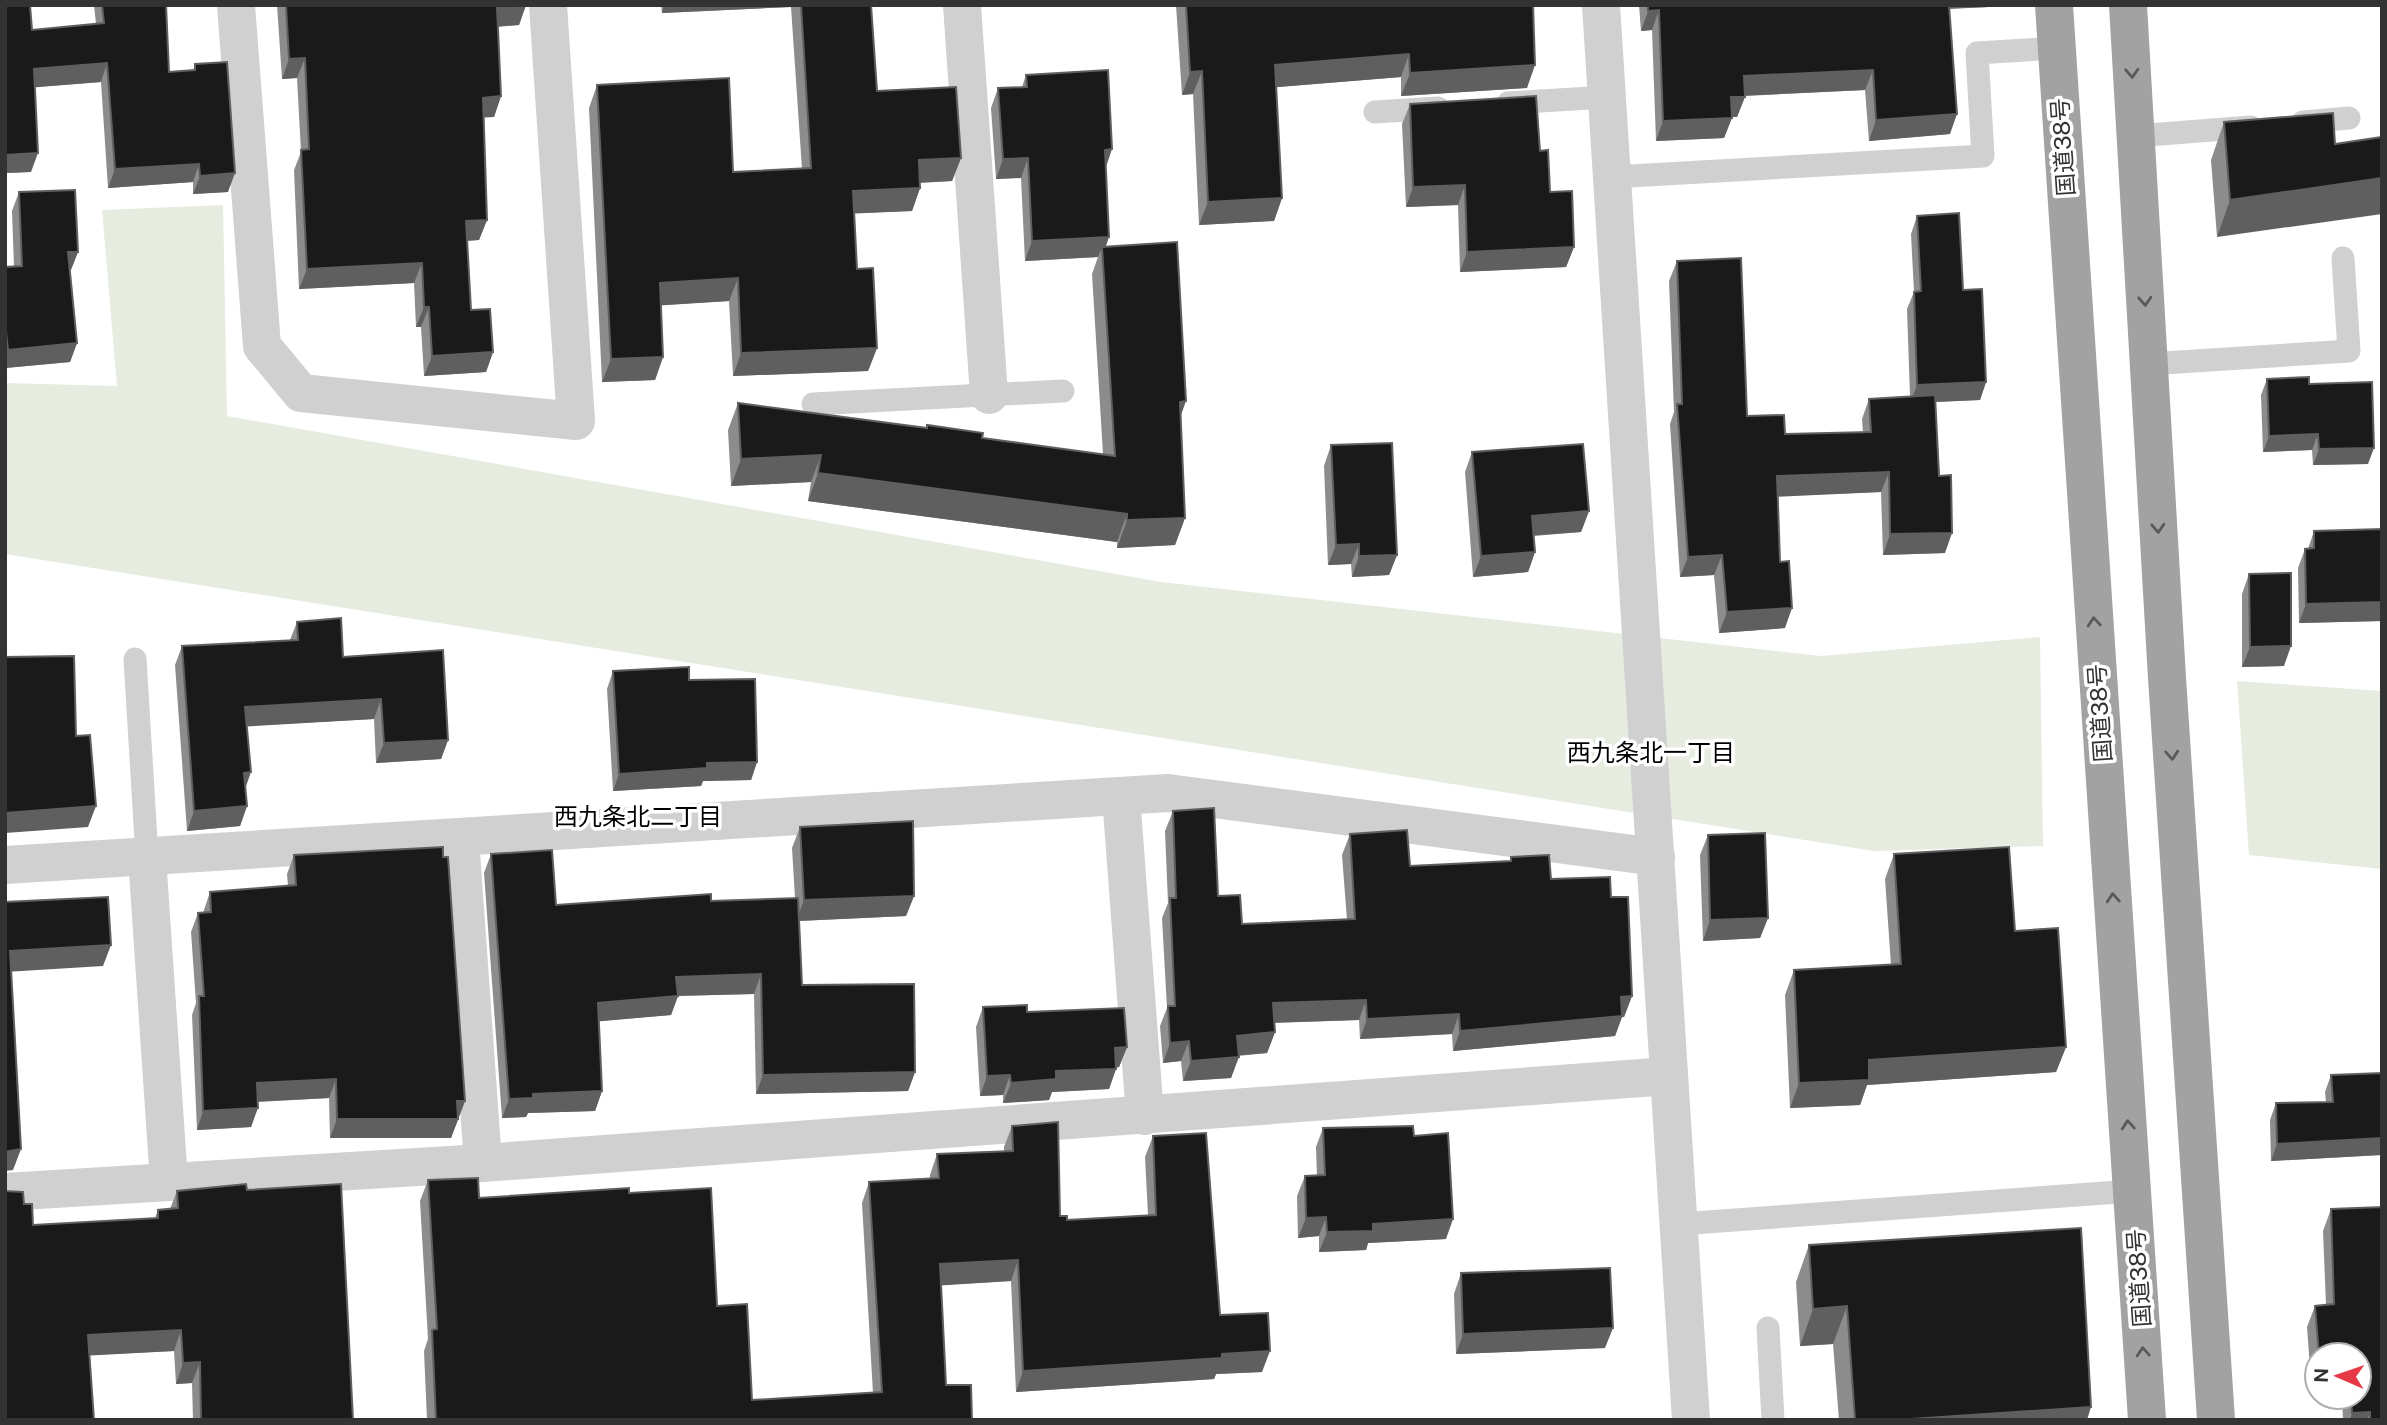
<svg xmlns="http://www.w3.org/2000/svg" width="2387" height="1425" viewBox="0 0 2387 1425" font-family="'Public Sans','Noto Sans JP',sans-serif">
  <rect width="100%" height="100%" fill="#fff"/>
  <g fill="#e6ecdf">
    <polygon points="223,205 227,416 1161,582 1821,656 2040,637 2043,846 1874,851 5,554 5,383 117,386 102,210"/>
    <polygon points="2237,681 2382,691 2382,869 2249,855"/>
  </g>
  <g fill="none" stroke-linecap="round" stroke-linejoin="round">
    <g stroke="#d0d0d0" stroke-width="23">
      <polyline points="1508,103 1607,97"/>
      <polyline points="1375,112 1438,108"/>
      <polyline points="2303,122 2349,118"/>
      <polyline points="2135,136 2251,127"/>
      <polyline points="1612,177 1983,156 1977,53 2057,48"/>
      <polyline points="2148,364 2349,351 2343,258"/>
      <polyline points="813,404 1063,391"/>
      <polyline points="135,659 147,857"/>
      <polyline points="1679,1224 2133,1191"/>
      <polyline points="1768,1328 1773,1420"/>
    </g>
    <g stroke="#d0d0d0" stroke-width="38">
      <polyline points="236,5 262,346 301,393 576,421 548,5"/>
      <polyline points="962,5 989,395"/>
      <polyline points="1601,5 1691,1420"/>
      <polyline points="1121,796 1145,1116"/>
      <polyline points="460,838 483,1163"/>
      <polyline points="147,857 169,1182"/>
      <polyline points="5,865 1168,793 1656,857"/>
      <polyline points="5,1192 483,1163 1669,1076"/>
    </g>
    <g stroke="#a2a2a2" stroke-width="38">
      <polyline points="2054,5 2147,1420"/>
      <polyline points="2128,5 2167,678 2216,1420"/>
    </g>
  </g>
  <g fill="#8c8c8c">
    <polygon points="5,5 32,30 96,24 94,5 166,5 169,72 193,71 195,64 228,192 193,194 193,182 108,188 101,82 34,87 31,172 5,173"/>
    <polygon points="277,5 526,5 519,25 498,27 501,96 494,117 484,117 487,220 479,240 467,241 471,310 493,352 486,372 424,376 421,327 416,327 414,283 299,289 294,170 301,152 297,78 282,79"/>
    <polygon points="661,5 871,5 877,91 961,158 952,181 920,183 920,188 912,211 854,213 857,269 877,348 868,371 733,376 729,301 661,305 663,357 655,380 602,382 589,108 597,85 733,172 802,169 791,7 662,13"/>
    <polygon points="1176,5 1533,5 1527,88 1401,96 1401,77 1276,87 1282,198 1274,221 1199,225 1193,94 1182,95"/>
    <polygon points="1639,5 1989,5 1989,7 1949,9 1950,134 1869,141 1865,90 1745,96 1737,117 1732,117 1724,138 1656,141 1652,30 1641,31"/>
    <polygon points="1026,75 1106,167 1106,247 1181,417 1185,518 1175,545 1117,548 1117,542 808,501 811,482 731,486 728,430 738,403 926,428 927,425 982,438 1103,454 1092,274 1098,257 1025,261 1021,178 996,179 991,108 998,88 1022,87"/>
    <polygon points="1410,104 1540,151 1550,192 1574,247 1566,267 1460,272 1458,205 1406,207 1402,124"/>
    <polygon points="2224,122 2335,144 2217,237 2211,160"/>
    <polygon points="19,192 78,252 70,270 77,343 70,362 5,368 5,267 14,267 12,211"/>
    <polygon points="1917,216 1963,290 1986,382 1980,400 1935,402 1945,553 1883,555 1881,492 1778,496 1780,562 1785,628 1719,633 1714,575 1680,577 1670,424 1674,412 1669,281 1677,261 1747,416 1785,434 1863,433 1862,419 1869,399 1910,396 1907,309 1914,292 1911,234"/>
    <polygon points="2267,379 2309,384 2368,464 2313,465 2312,450 2263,452 2261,395"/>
    <polygon points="1331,445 1397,555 1389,575 1352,577 1351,564 1328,565 1324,466"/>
    <polygon points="1472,452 1589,511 1581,532 1534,536 1535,552 1528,572 1473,577 1465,472"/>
    <polygon points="2382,529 2382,621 2299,623 2298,568 2305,549 2308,549 2314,531"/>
    <polygon points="2249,574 2284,666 2242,667 2242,594"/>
    <polygon points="297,622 448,740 441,759 376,763 374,719 247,726 245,786 247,806 240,826 187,831 175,665 182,646 290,640"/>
    <polygon points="613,671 689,680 757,762 751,780 703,781 701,786 613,791 607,689"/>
    <polygon points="1173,811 1218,896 1242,924 1347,920 1342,855 1350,834 1410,866 1510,861 1511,857 1551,879 1611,897 1632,996 1624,1017 1622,1017 1615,1036 1453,1051 1452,1034 1360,1039 1359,1020 1274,1023 1275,1032 1267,1053 1238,1056 1231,1078 1183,1081 1181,1061 1163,1063 1160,1026 1167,1008 1162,918 1168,903 1165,831"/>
    <polygon points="800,827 914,896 906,916 799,921 802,985 915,1072 908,1091 756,1094 754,994 678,996 671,1015 599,1021 602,1091 595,1111 528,1113 526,1117 502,1118 484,873 491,854 556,905 795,898 792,848"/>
    <polygon points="1708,835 1768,918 1760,938 1703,941 1700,855"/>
    <polygon points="1894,854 2015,931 2066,1047 2056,1072 1867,1085 1860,1105 1790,1108 1785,995 1794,970 1891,965 1885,879"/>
    <polygon points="294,855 443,857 465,1101 451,1138 330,1138 329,1098 258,1102 251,1127 197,1130 192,1015 196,1003 191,932 198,913 203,913 210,892 288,886 287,874"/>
    <polygon points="983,1007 1027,1012 1127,1047 1119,1067 1116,1068 1109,1089 1052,1092 1049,1100 1003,1103 1003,1095 980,1096 976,1027"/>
    <polygon points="2382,1073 2381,1155 2271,1161 2270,1120 2276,1103 2326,1102 2325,1092 2331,1075"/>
    <polygon points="1012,1126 1060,1216 1067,1220 1148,1215 1145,1157 1153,1136 1220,1315 1262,1372 1216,1374 1214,1379 1016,1392 1011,1281 941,1285 946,1385 972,1420 427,1420 424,1351 428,1339 420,1201 428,1180 479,1198 629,1193 717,1306 752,1400 873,1393 862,1203 869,1182 930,1178 930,1175 937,1154 1004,1151 1004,1147"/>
    <polygon points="1323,1128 1414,1136 1446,1239 1368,1243 1366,1250 1319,1252 1319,1236 1298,1238 1297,1196 1305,1176 1317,1176 1316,1147"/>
    <polygon points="247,1190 353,1420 193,1420 192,1383 176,1384 174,1351 90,1355 24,1204 33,1225 155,1218 158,1210 170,1209 177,1191"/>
    <polygon points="2331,1209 2382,1420 2343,1420 2342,1397 2359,1397 2359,1355 2317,1355 2317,1395 2312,1395 2307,1327 2315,1306 2326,1305 2323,1231"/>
    <polygon points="1809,1245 2087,1420 1839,1420 1833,1344 1800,1346 1796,1282"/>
    <polygon points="1461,1273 1605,1348 1456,1354 1454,1294"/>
  </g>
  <g fill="#5f5f5f">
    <polygon points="526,5 519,25 489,27 497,7"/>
    <polygon points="664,5 792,5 791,7 662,13"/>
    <polygon points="1942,5 1989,5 1989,7 1940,9"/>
    <polygon points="1659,10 1652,30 1641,31 1648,11"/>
    <polygon points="1409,54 1401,77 1267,88 1275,65"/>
    <polygon points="305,58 297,78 282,79 289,59"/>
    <polygon points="107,63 101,82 27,88 34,69"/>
    <polygon points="1535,65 1527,88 1401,96 1410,73"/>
    <polygon points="1873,70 1865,90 1736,96 1744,76"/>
    <polygon points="1202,71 1193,94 1182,95 1190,72"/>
    <polygon points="501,96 494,117 476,118 483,98"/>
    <polygon points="1731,97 1745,97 1737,117 1724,117"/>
    <polygon points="1957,114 1950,134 1869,141 1876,120"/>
    <polygon points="1732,118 1724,138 1656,141 1663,121"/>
    <polygon points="1112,149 1105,170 1105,150"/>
    <polygon points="38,153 31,172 5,173 5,155"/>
    <polygon points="961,158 952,181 911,183 919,160"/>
    <polygon points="1028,158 1021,178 996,179 1003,159"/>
    <polygon points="199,164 193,182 108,188 115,169"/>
    <polygon points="235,173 228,192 193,194 200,176"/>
    <polygon points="2382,178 2382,214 2217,237 2230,200"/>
    <polygon points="1465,185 1458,205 1406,207 1413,187"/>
    <polygon points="920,188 912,211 844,214 853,191"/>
    <polygon points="1282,198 1274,221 1199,225 1208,202"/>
    <polygon points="487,220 479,240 459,241 466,221"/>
    <polygon points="1109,237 1103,255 1102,247 1098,257 1025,261 1032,241"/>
    <polygon points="1574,247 1566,267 1460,272 1467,252"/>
    <polygon points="68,252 78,252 71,270 61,271"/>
    <polygon points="422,263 414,283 299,289 307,269"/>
    <polygon points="738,278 729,301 652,306 660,283"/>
    <polygon points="424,307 429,307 421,327 416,327"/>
    <polygon points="77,343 70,362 5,368 5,357 8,350"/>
    <polygon points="877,348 868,371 733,376 741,353"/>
    <polygon points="493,352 486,372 424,376 432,356"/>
    <polygon points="663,357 655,380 602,382 611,359"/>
    <polygon points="1986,382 1980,400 1910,403 1917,385"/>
    <polygon points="1186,401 1176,429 1180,402"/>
    <polygon points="2318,434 2312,450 2263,452 2269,436"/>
    <polygon points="2374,448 2368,464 2313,465 2319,449"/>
    <polygon points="821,455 811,482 731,486 741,459"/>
    <polygon points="1889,472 1881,492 1770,497 1777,476"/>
    <polygon points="818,473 1127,514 1117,542 808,501"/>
    <polygon points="1589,511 1581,532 1525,536 1532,516"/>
    <polygon points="1185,518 1175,545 1117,548 1127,520"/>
    <polygon points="1952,533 1945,553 1883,555 1890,534"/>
    <polygon points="1359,544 1351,564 1328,565 1336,545"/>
    <polygon points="1535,552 1528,572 1473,577 1481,556"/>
    <polygon points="1397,555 1389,575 1352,577 1359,556"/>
    <polygon points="1722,555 1714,575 1680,577 1688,557"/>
    <polygon points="2382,602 2382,621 2299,623 2306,604"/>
    <polygon points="1792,608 1785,628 1719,633 1727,612"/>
    <polygon points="2291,646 2284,666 2242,667 2250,647"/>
    <polygon points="381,699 374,719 238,727 245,707"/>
    <polygon points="448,740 441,759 376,763 384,743"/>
    <polygon points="757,762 751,780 703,781 701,786 613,791 619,774 707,763"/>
    <polygon points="251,772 244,792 244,773"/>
    <polygon points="96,806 88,827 5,833 5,813"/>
    <polygon points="247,806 240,826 187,831 194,811"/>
    <polygon points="914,896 906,916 796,921 804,900"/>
    <polygon points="1768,918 1760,938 1703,941 1710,920"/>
    <polygon points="111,945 103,966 5,972 10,951"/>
    <polygon points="761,974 754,994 669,996 676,977"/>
    <polygon points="678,996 671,1015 592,1022 598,1003"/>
    <polygon points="1632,996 1624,1017 1622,1017 1615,1036 1453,1051 1460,1031 1621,997"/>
    <polygon points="1366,1000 1359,1020 1265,1023 1273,1003"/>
    <polygon points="1459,1014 1452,1034 1360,1039 1367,1019"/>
    <polygon points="1275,1032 1267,1053 1229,1056 1237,1036"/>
    <polygon points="1189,1041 1181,1061 1163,1063 1170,1043"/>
    <polygon points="1127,1047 1119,1067 1108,1068 1115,1048"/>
    <polygon points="2066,1047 2056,1072 1867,1085 1860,1105 1790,1108 1799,1083 1869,1060"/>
    <polygon points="1239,1057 1231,1078 1183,1081 1191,1061"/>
    <polygon points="1116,1069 1109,1089 1052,1092 1049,1100 1003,1103 1011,1083 1056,1071"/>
    <polygon points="915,1072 908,1091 756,1094 763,1075"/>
    <polygon points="1010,1075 1003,1095 980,1096 987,1076"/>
    <polygon points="336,1079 329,1098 250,1102 257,1083"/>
    <polygon points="602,1091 595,1111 528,1113 526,1117 502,1118 509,1099 533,1094"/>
    <polygon points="457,1101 465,1101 451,1138 330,1138 337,1119"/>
    <polygon points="258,1108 251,1127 197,1130 203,1111"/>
    <polygon points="2382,1138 2381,1155 2271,1161 2277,1144"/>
    <polygon points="21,1149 13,1170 5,1171 5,1152"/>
    <polygon points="1326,1217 1319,1236 1298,1238 1306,1218"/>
    <polygon points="1453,1219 1446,1239 1368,1243 1366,1250 1319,1252 1327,1232 1373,1224"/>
    <polygon points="1018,1260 1011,1281 932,1286 940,1264"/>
    <polygon points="1847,1306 1833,1344 1800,1346 1813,1309"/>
    <polygon points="1613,1328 1605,1348 1456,1354 1463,1334"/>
    <polygon points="181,1330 174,1351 81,1356 88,1335"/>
    <polygon points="1270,1351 1262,1372 1216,1374 1214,1379 1016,1392 1023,1371 1222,1354"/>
    <polygon points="200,1362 192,1383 176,1384 183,1363"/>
    <polygon points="2317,1382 2317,1395 2312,1395"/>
    <polygon points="2091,1407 2087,1420 1896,1420"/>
    <polygon points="2370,1412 2367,1420 2350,1420 2352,1413"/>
  </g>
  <g fill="#1a1a1a" stroke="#5f5f5f" stroke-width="2">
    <polygon points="5,5 30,5 32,30 104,23 102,5 166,5 169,72 195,70 195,64 227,62 235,173 200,176 199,164 115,169 107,63 34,69 38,153 5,155"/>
    <polygon points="286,5 524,5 497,7 501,96 483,98 487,220 466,221 471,310 490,309 493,352 432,356 429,307 424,307 422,263 307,269 301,150 309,149 305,58 289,59"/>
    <polygon points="801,5 871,5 877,91 956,87 961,158 919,160 920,188 853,191 857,269 873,268 877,348 741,353 738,278 660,283 663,357 611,359 597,85 729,78 733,172 811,168"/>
    <polygon points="1186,5 1533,5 1535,65 1410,73 1409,54 1275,65 1282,198 1208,202 1202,71 1190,72"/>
    <polygon points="1648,5 1949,5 1957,114 1876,120 1873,70 1744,76 1745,97 1731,97 1732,118 1663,121 1659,10 1648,11"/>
    <polygon points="1108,70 1112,149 1105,150 1109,237 1032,241 1028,158 1003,159 998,88 1027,87 1026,75"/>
    <polygon points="1536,96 1540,151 1548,150 1550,192 1572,191 1574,247 1467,252 1465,185 1413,187 1410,104"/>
    <polygon points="2333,113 2335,144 2382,137 2382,178 2230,200 2224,122"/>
    <polygon points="75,190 78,252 68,252 77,343 8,350 6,332 5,332 5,267 22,266 19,192"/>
    <polygon points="1959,213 1963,290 1982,289 1986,382 1917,385 1914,292 1921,291 1917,216"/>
    <polygon points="1177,242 1186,401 1180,402 1185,518 1127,520 1127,514 818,473 821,455 741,459 738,403 927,428 927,425 983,433 982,438 1115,456 1102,247"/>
    <polygon points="1741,258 1747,416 1784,415 1785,434 1871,432 1869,399 1935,395 1939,476 1951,475 1952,533 1890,534 1889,472 1777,476 1780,562 1789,561 1792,608 1727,612 1722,555 1688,557 1677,404 1682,404 1677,261"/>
    <polygon points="2309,377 2309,384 2372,382 2374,448 2319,449 2318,434 2269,436 2267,379"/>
    <polygon points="1392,443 1397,555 1359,556 1359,544 1336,545 1331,445"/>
    <polygon points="1583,444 1589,511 1532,516 1535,552 1481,556 1472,452"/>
    <polygon points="2382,529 2382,602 2306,604 2305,549 2314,548 2314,531"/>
    <polygon points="2291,573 2291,646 2250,647 2249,574"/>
    <polygon points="341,618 343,657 443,650 448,740 384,743 381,699 245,707 251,772 244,773 247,806 194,811 182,646 298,640 297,622"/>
    <polygon points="74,656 76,736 90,735 96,806 5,813 5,657"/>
    <polygon points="689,667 689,680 755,679 757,762 707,763 707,768 619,774 613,671"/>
    <polygon points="1214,808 1218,896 1240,895 1242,924 1355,919 1350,834 1407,830 1410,866 1511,861 1511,857 1549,855 1551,879 1610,877 1611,897 1628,897 1632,996 1621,997 1622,1016 1460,1031 1459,1014 1367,1019 1366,1000 1273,1003 1275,1032 1237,1036 1239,1057 1191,1061 1189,1041 1170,1043 1168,1006 1175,1006 1170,898 1176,898 1173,811"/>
    <polygon points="913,821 914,896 804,900 800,827"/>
    <polygon points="1765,833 1768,918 1710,920 1708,835"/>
    <polygon points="443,847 443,857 448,857 465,1101 457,1101 458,1119 337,1119 336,1079 257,1083 258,1108 203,1111 199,996 204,996 198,913 211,912 210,892 296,885 294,855"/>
    <polygon points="2009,847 2015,931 2058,928 2066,1047 1869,1060 1869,1080 1799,1083 1794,970 1901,964 1894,854"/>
    <polygon points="552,850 556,905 711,894 711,901 798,898 802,985 914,984 915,1072 763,1075 761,974 676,977 678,996 598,1003 602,1091 533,1094 533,1098 509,1099 491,854"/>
    <polygon points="108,897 111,945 10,951 21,1149 5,1152 5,902"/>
    <polygon points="1027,1005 1027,1012 1124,1008 1127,1047 1115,1048 1116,1069 1056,1071 1056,1079 1011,1083 1010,1075 987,1076 983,1007"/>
    <polygon points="2382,1073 2382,1138 2277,1144 2276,1103 2333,1102 2331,1075"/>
    <polygon points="1058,1122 1060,1216 1067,1216 1067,1220 1156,1215 1153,1136 1206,1133 1220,1315 1268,1313 1270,1351 1222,1354 1222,1358 1023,1371 1018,1260 940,1264 946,1385 971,1385 972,1420 436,1420 432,1330 437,1329 428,1180 478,1178 479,1198 629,1188 629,1193 711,1188 717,1306 747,1304 752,1400 882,1392 869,1182 939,1178 937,1154 1013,1151 1012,1126"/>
    <polygon points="1413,1126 1414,1136 1448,1133 1453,1219 1373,1224 1373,1231 1327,1232 1326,1217 1306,1218 1305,1176 1325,1175 1323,1128"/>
    <polygon points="246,1184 247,1190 341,1184 353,1420 201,1420 200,1362 183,1363 181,1330 88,1335 94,1420 5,1420 5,1191 23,1192 24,1204 32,1204 33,1225 158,1218 158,1210 178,1208 177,1191"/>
    <polygon points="2382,1207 2382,1420 2370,1420 2370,1412 2352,1413 2351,1397 2359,1397 2359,1355 2319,1355 2315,1306 2334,1304 2331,1209"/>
    <polygon points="2081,1228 2091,1407 1896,1420 1855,1420 1847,1306 1813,1309 1809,1245"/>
    <polygon points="1610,1268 1613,1328 1463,1334 1461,1273"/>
  </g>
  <defs><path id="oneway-chevron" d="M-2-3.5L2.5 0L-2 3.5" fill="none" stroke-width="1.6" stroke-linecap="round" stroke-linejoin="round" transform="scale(1.75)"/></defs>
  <g stroke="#5a5a5a">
    <use href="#oneway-chevron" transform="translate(2132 73) rotate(87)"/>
    <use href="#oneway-chevron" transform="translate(2145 301) rotate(87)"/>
    <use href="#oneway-chevron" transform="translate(2158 528) rotate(87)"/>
    <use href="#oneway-chevron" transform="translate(2094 622) rotate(-94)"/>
    <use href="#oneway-chevron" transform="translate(2172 755) rotate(86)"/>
    <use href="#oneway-chevron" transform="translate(2113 898) rotate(-94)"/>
    <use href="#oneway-chevron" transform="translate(2128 1125) rotate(-94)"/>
    <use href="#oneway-chevron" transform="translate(2143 1352) rotate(-94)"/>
  </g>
  <g text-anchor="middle" stroke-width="7" stroke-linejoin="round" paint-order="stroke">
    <g font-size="23" fill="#333" stroke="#fff">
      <text transform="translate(2063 147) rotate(-94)" y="8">国道38号</text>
      <text transform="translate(2100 713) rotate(-94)" y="8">国道38号</text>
      <text transform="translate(2139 1278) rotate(-94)" y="8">国道38号</text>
    </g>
    <g font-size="24" fill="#000" stroke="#fff">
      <text x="1651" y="761">西九条北一丁目</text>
      <text x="638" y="825">西九条北二丁目</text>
    </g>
  </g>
  <rect width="2387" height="1425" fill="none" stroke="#333333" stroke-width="14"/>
  <g transform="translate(2338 1376) rotate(272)"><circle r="33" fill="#ffffff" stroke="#adadad" stroke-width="2"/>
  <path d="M0-5L12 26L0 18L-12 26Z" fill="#e63946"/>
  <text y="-10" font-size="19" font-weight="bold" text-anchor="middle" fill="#333333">N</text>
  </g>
</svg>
